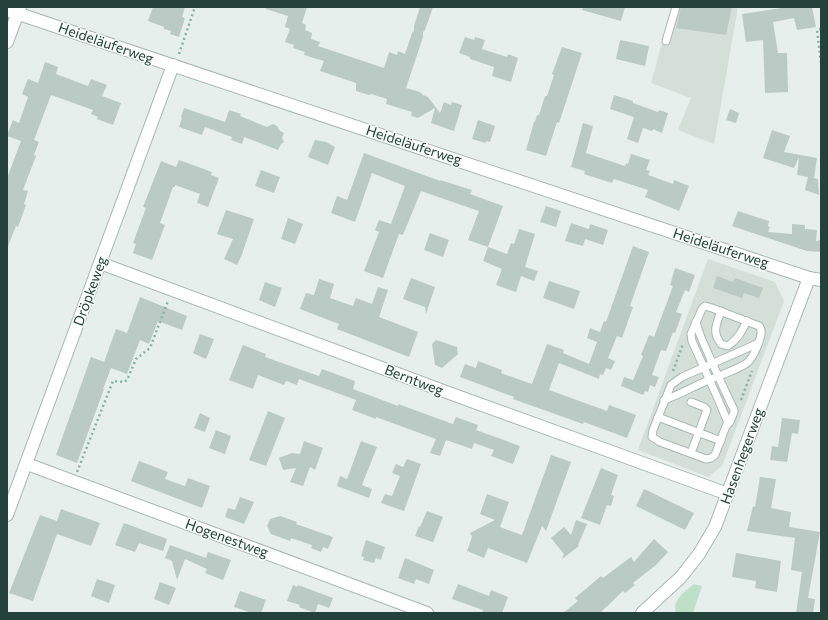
<svg xmlns="http://www.w3.org/2000/svg" width="828" height="620" viewBox="0 0 828 620" font-family="Commissioner,sans-serif">
  <rect width="100%" height="100%" fill="#e6efeb"/>
  <g fill="#d4dfda">
    <polygon points="672,7 738,7 714,144 678,130 691,98 651,83"/>
    <polygon points="708,259 775,282 784,301 722,466 708,477 638,450"/>
  </g>
  <path fill="#bfe0c8" d="M694,584L702,586L693,613H676C672,599 685,592 694,584Z"/>
  <g fill="#bbcac4">
    <polygon points="153,7 185,7 182,17 185,18 179,37 170,34 171,31 164,29 164,27 148,21"/>
    <polygon points="266,7 307,7 302,23 306,25 305,30 312,33 311,39 320,42 318,46 384,68 389,52 397,55 398,51 405,54 412,33 414,31 414,26 420,7 433,7 425,30 423,32 423,37 406,88 420,92 423,95 428,97 440,113 444,102 451,105 452,102 462,105 454,131 431,123 435,108 418,118 411,116 412,112 386,104 387,99 371,94 369,95 356,91 356,83 320,71 324,61 304,55 305,52 293,48 294,45 285,42 290,29 285,27 288,16 266,9"/>
    <polygon points="583,7 625,7 621,21 582,10"/>
    <polygon points="681,7 732,7 726,35 676,28"/>
    <polygon points="788,7 812,7 816,27 797,30 794,18 773,22 778,53 787,53 788,92 765,93 763,40 746,42 742,14"/>
    <polygon points="465,37 474,40 475,37 485,40 482,49 507,57 508,54 518,58 511,82 492,76 494,67 470,59 470,57 459,53"/>
    <polygon points="620,40 649,46 645,66 616,59"/>
    <polygon points="562,47 582,53 559,123 557,122 546,156 526,150 534,122 535,122 537,115 539,115 545,96 547,96 554,75 552,74"/>
    <polygon points="45,62 58,67 56,74 88,86 91,79 107,85 102,96 121,103 113,125 97,119 98,117 91,114 93,110 51,95 34,140 39,142 34,155 36,156 23,190 28,191 24,204 26,205 18,227 16,226 8,246 7,246 7,178 21,141 7,136 13,120 19,123 28,97 22,94 28,79 38,83"/>
    <polygon points="614,95 633,101 633,103 658,112 659,110 668,113 662,133 653,129 652,131 643,128 638,143 627,139 634,117 610,109"/>
    <polygon points="184,108 225,122 229,110 241,114 240,116 267,127 273,124 277,126 280,131 284,133 282,138 284,142 281,144 278,150 244,137 242,144 231,140 232,137 205,127 202,135 179,127 182,118 181,117"/>
    <polygon points="730,109 739,113 736,123 726,120"/>
    <polygon points="478,120 495,126 490,142 486,141 486,143 472,139"/>
    <polygon points="583,123 593,126 586,153 625,166 626,163 628,164 631,154 650,160 646,170 650,171 648,175 673,184 674,180 689,186 679,211 645,197 648,190 614,179 612,183 584,174 585,171 571,167"/>
    <polygon points="772,130 790,136 784,152 817,158 814,178 818,179 819,195 805,190 808,177 797,175 799,157 794,168 763,158"/>
    <polygon points="315,140 326,142 335,147 328,165 308,157"/>
    <polygon points="364,153 440,181 440,180 472,190 470,194 503,206 488,247 468,240 479,211 421,191 403,235 399,234 383,278 364,271 379,232 375,230 379,220 391,224 405,186 372,173 355,222 331,213 337,196 347,200"/>
    <polygon points="179,160 212,172 211,175 219,178 208,207 197,203 200,194 175,185 175,187 173,187 160,223 165,225 152,260 133,253 136,244 133,243 146,208 143,207 161,161 176,167"/>
    <polygon points="261,170 280,177 274,193 255,186"/>
    <polygon points="546,206 561,211 556,227 540,222"/>
    <polygon points="226,210 254,219 241,257 237,265 224,259 233,239 217,234"/>
    <polygon points="738,211 769,221 768,226 770,227 768,232 792,234 792,224 805,225 805,229 817,230 816,241 821,240 821,252 807,251 732,226"/>
    <polygon points="288,218 303,224 295,244 281,239"/>
    <polygon points="571,223 589,229 590,224 608,230 603,245 585,239 583,246 565,241"/>
    <polygon points="519,229 535,234 525,267 538,271 534,281 521,276 516,292 496,285 502,269 483,261 488,247 507,254 511,243 514,244"/>
    <polygon points="430,233 449,240 443,257 424,250"/>
    <polygon points="633,246 649,252 630,306 633,307 622,338 617,336 608,358 615,361 611,370 606,368 603,375 600,374 599,379 559,363 549,390 607,411 609,405 636,415 627,438 584,422 583,424 513,399 514,397 460,377 465,364 476,368 478,361 502,370 501,373 532,384 547,344 564,350 563,353 589,364 597,342 587,338 590,328 600,332 604,321 606,322"/>
    <polygon points="675,268 695,275 689,292 685,290 676,312 682,314 675,333 673,332 666,351 661,350 652,375 659,377 655,387 650,385 648,392 645,391 643,395 621,386 624,377 633,380 643,356 641,355 649,335 654,337 673,286 670,285"/>
    <polygon points="717,276 733,282 735,278 763,288 759,298 744,293 742,298 713,288"/>
    <polygon points="411,278 435,287 426,314 425,307 403,299"/>
    <polygon points="319,279 334,284 330,298 353,306 356,298 372,304 378,287 388,290 379,317 418,332 409,357 337,329 339,324 300,309 306,293 314,295"/>
    <polygon points="549,281 580,291 574,309 543,298"/>
    <polygon points="265,282 282,288 275,307 259,300"/>
    <polygon points="140,297 187,316 182,330 158,321 149,344 140,340 127,374 111,368 103,389 104,389 77,463 56,455 91,357 104,362 116,329 127,333"/>
    <polygon points="200,334 214,339 206,359 193,353"/>
    <polygon points="436,340 457,347 458,354 442,368 435,365 432,344"/>
    <polygon points="243,345 266,354 265,357 319,376 322,369 355,381 353,389 398,406 398,404 450,423 453,424 456,417 478,425 476,430 520,446 513,464 491,456 494,450 474,443 472,449 446,440 440,456 430,453 436,439 376,417 376,419 352,410 356,400 299,379 297,385 286,381 284,385 258,375 253,389 229,380"/>
    <polygon points="268,411 285,418 266,466 249,460"/>
    <polygon points="200,413 210,418 205,432 194,428"/>
    <polygon points="782,418 800,420 798,434 792,433 787,462 770,460 772,446 778,447"/>
    <polygon points="216,430 231,436 225,454 209,448"/>
    <polygon points="304,441 323,448 315,470 310,467 303,486 290,482 296,468 283,470 279,458 292,453 300,454"/>
    <polygon points="361,441 377,447 362,485 372,489 369,498 337,486 340,476 347,479"/>
    <polygon points="551,455 571,462 546,531 542,526 527,563 488,548 484,558 467,551 472,537 470,533 495,520 480,514 487,494 509,502 500,527 522,535"/>
    <polygon points="407,459 421,464 404,511 381,503 385,494 392,496 400,476 392,473 396,464 403,467"/>
    <polygon points="139,461 168,472 165,479 185,486 188,478 210,486 202,508 131,481"/>
    <polygon points="601,468 618,475 611,495 614,496 611,506 607,505 600,525 581,518"/>
    <polygon points="760,477 776,479 771,508 791,512 789,527 820,532 808,598 815,599 813,613 796,613 802,572 791,570 795,538 747,531 753,506 755,507"/>
    <polygon points="644,489 694,513 685,530 636,506"/>
    <polygon points="240,497 254,502 244,524 225,517 228,508 235,510"/>
    <polygon points="61,509 100,523 91,546 57,534 33,601 9,593 40,515 57,521"/>
    <polygon points="427,511 443,517 433,542 415,536 419,526 420,527"/>
    <polygon points="280,516 297,522 296,524 333,537 328,549 323,547 321,552 311,548 312,545 291,538 290,541 271,534 267,526 270,519"/>
    <polygon points="576,520 587,524 578,545 579,546 562,559 564,554 551,538 564,527 571,535"/>
    <polygon points="124,523 167,539 163,551 139,543 135,552 115,545"/>
    <polygon points="654,539 668,552 656,565 633,583 635,585 625,593 623,591 600,613 563,613 578,601 575,598 601,576 603,578 631,557 634,562"/>
    <polygon points="366,540 385,547 381,560 376,558 374,563 363,560 364,557 361,556"/>
    <polygon points="170,545 206,558 208,552 231,560 223,580 205,573 207,569 185,559 177,580 172,561 165,558"/>
    <polygon points="736,553 781,561 777,592 755,588 756,581 732,577"/>
    <polygon points="405,558 434,570 429,584 416,579 414,584 398,578"/>
    <polygon points="97,579 115,585 109,603 91,596"/>
    <polygon points="160,582 176,588 169,605 154,599"/>
    <polygon points="458,584 489,596 491,590 508,597 502,613 482,613 483,610 452,599"/>
    <polygon points="293,585 297,587 298,585 333,598 329,608 318,604 315,613 299,607 300,605 287,601"/>
    <polygon points="240,591 266,600 261,613 252,613 234,607"/>
  </g>
  <g fill="none" stroke-linecap="round" stroke-linejoin="round">
    <defs>
      <g id="lane">
        <polyline points="666,41 676,7"/>
        <path d="M721,311C716,325 712,332 721,344L728,346C738,339 742,331 747,321"/>
        <path d="M696,322C699,335 705,346 710,358C718,376 726,393 734,410V412L730,422L726,426L715,455L711,458L706,459L660,442L652,437L653,430L671,385L682,377L752,346L758,343"/>
        <path d="M664,400C679,395 694,386 709,380C720,375 740,369 748,362C753,358 762,338 761,331C761,329 761,328 759,326L712,308L705,306L702,309L691,334L692,341C704,368 717,395 728,423"/>
        <polyline points="691,402 704,407 707,410 691,453"/>
        <polyline points="658,417 721,441"/>
      </g>
      <g id="street">
        <polyline points="7,10 809,278 821,280"/>
        <polyline points="7,42 20,7"/>
        <polyline points="100,263 449,393 728,494"/>
        <polyline points="27,464 427,613"/>
        <polyline points="7,515 173,65"/>
        <polyline points="642,613 681,577 699,554 715,527 809,278"/>
      </g>
    </defs>
    <use href="#lane" stroke="#a8b8b2" stroke-width="9"/>
    <use href="#street" stroke="#a8b8b2" stroke-width="14"/>
    <g stroke="#86b3a5" stroke-width="2.5" stroke-dasharray="2 3" stroke-linecap="butt">
      <polyline points="821,29 817,30 821,63"/>
      <polyline points="179,54 195,7"/>
      <polyline points="673,371 683,344"/>
      <polyline points="741,400 752,371"/>
      <polyline points="77,472 113,381 124,382 127,380 136,359 150,348 168,301"/>
    </g>
    <use href="#lane" stroke="#fff" stroke-width="7"/>
    <use href="#street" stroke="#fff" stroke-width="12"/>
  </g>
  <g text-anchor="middle" stroke-width="3" stroke-linejoin="round" paint-order="stroke">
    <g font-size="14" fill="#24423a" stroke="#f7fbf9">
      <text transform="translate(106 43) rotate(19)" y="5">Heideläuferweg</text>
      <text transform="translate(414 145) rotate(18)" y="5">Heideläuferweg</text>
      <text transform="translate(721 248) rotate(18)" y="5">Heideläuferweg</text>
      <text transform="translate(90 291) rotate(-70)" y="5">Dröpkeweg</text>
      <text transform="translate(414 380) rotate(21)" y="5">Berntweg</text>
      <text transform="translate(742 456) rotate(-70)" y="5">Hasenhegerweg</text>
      <text transform="translate(227 538) rotate(20)" y="5">Hogenestweg</text>
    </g>
  </g>
  <rect width="828" height="620" fill="none" stroke="#24423a" stroke-width="16"/>
</svg>
